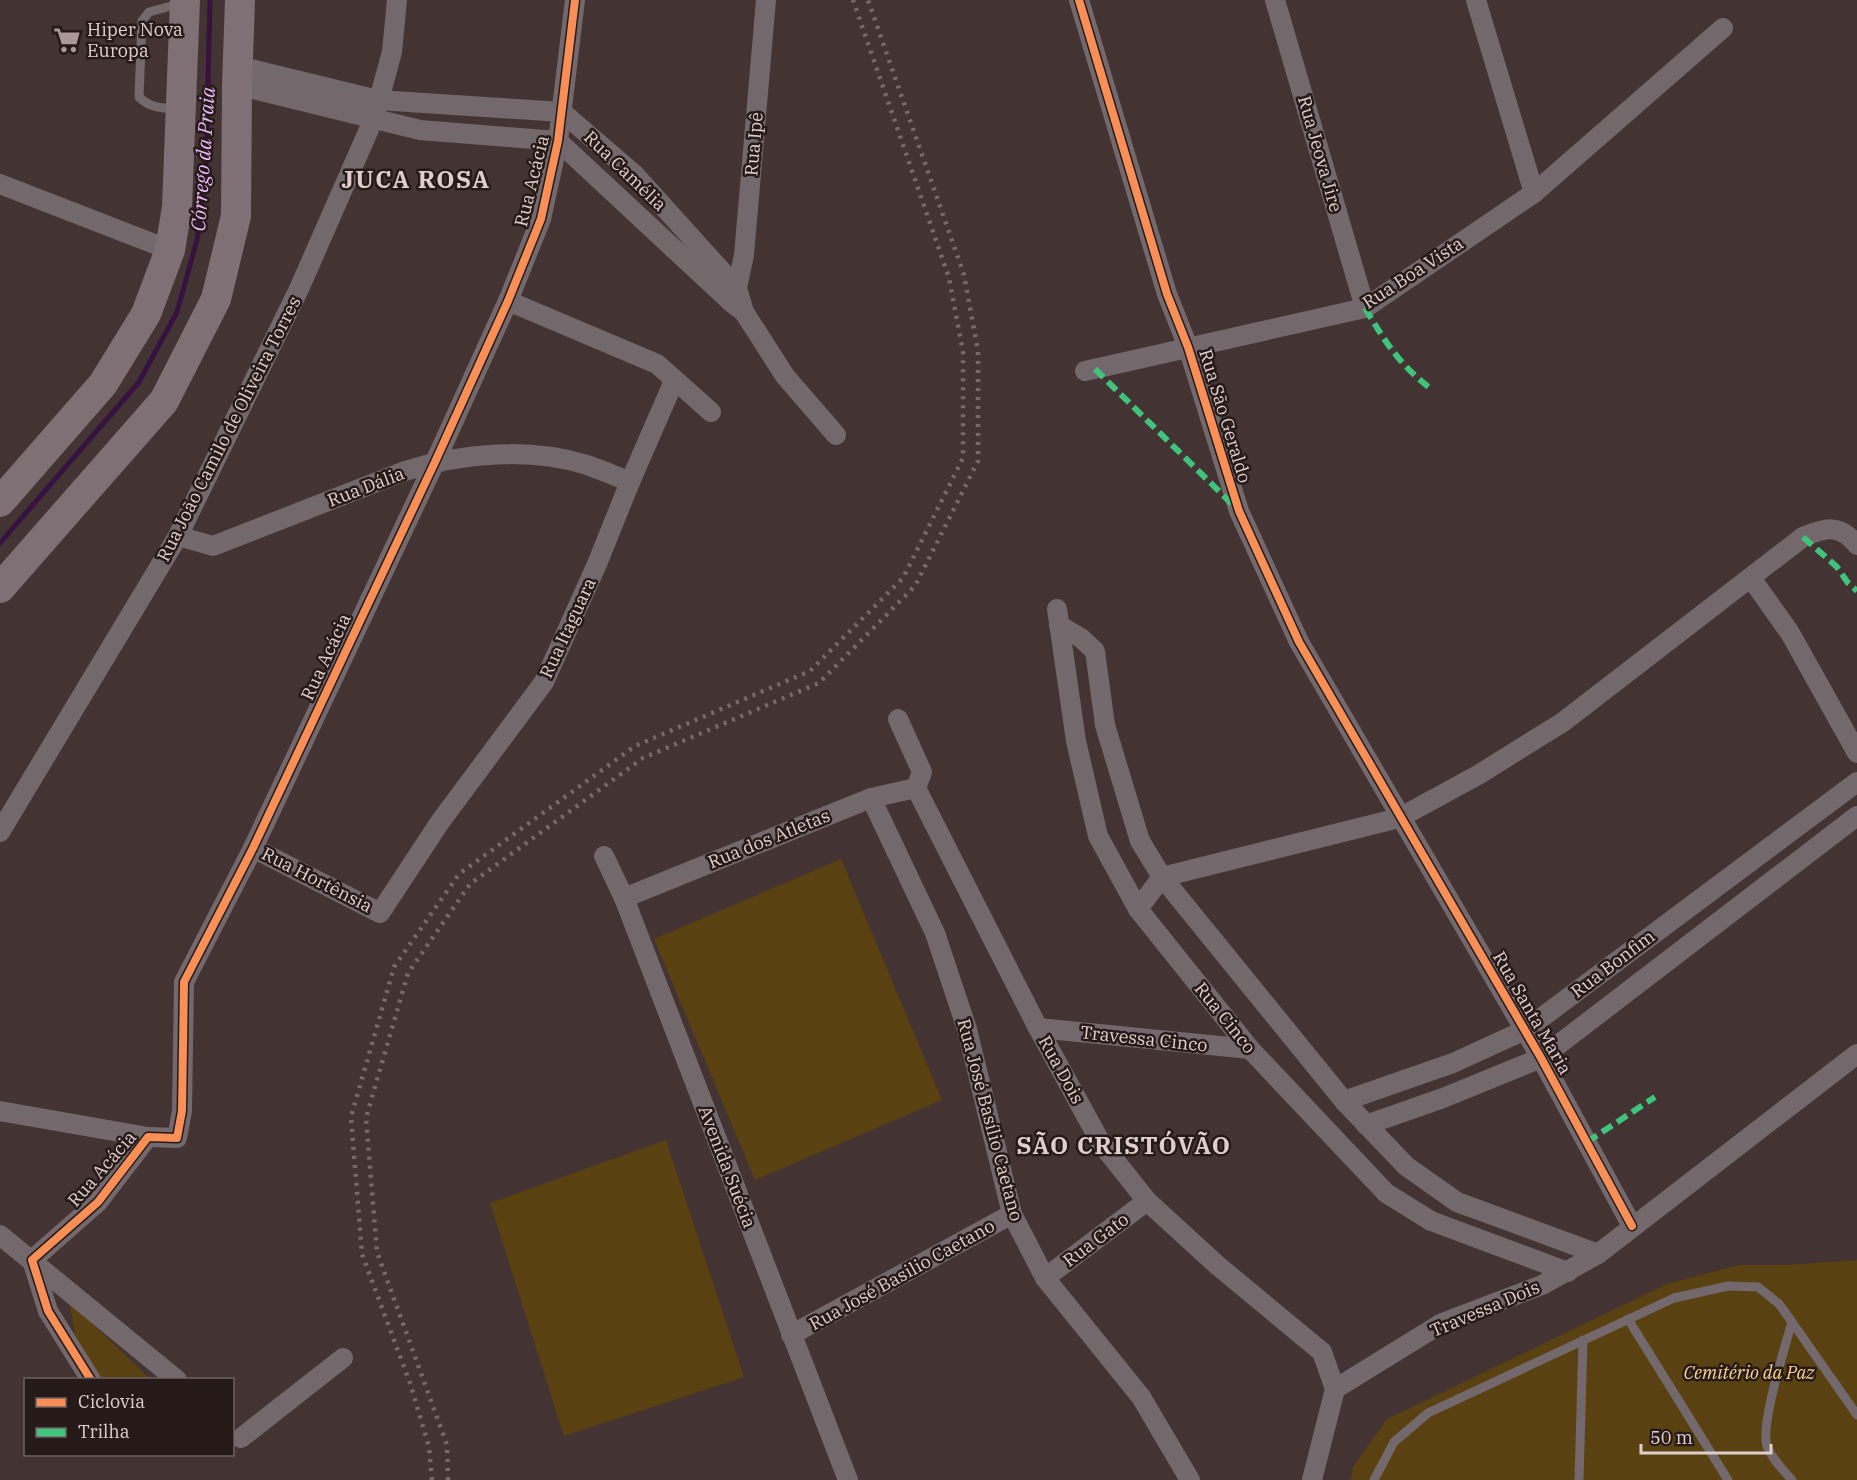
<svg xmlns="http://www.w3.org/2000/svg" width="1857" height="1480" viewBox="0 0 1857 1480" font-family="'IBM Plex Serif',serif">
  <rect width="100%" height="100%" fill="#433333"/>
  <g fill="#594111">
    <polygon points="841,859 942,1100 755,1180 654,939"/>
    <polygon points="666,1140 744,1377 564,1436 490,1203"/>
    <polygon points="1857,1260 1857,1480 1351,1480 1353,1467 1387,1419 1667,1284 1739,1265 1787,1265"/>
    <polygon points="69,1301 150,1379 100,1380 78,1349"/>
  </g>
  <g fill="none" stroke-linecap="round" stroke-linejoin="round">
    <polyline stroke="#35123f" stroke-width="5" points="0,543 139,382 177,312 197,240 206,170 210,0"/>
    <g stroke="#73686c" stroke-width="9">
      <path d="M176,109C162,108 150,108 139,97L142,21L149,12L179,4"/>
      <polyline points="1628,1319 1728,1480"/>
      <polyline points="1792,1322 1857,1415"/>
      <path d="M1374,1480L1394,1442L1428,1413L1674,1298L1728,1286L1758,1287L1779,1304L1792,1322C1785,1347 1760,1425 1767,1446C1772,1459 1783,1470 1792,1480"/>
      <polyline points="1579,1480 1583,1340"/>
    </g>
    <g stroke="#73686c" stroke-width="20">
      <polyline points="1079,0 1167,294 1188,347 1239,511 1299,642 1541,1058 1632,1226"/>
      <polyline points="1275,0 1365,308"/>
      <polyline points="238,66 378,100 562,112 634,174 737,288 744,312 785,376 836,435"/>
      <polyline points="237,85 420,130 558,141 731,302 744,312"/>
      <polyline points="0,184 170,250"/>
      <polyline points="1534,193 1723,28"/>
      <polyline points="733,297 737,288 744,255 766,0"/>
      <polyline points="508,301 657,364 711,412"/>
      <polyline points="1085,371 1365,308 1534,193 1476,0"/>
      <path d="M178,536L213,546L405,471C462,453 529,447 587,465C601,470 616,476 630,482"/>
      <polyline points="1751,578 1790,633 1857,753"/>
      <polyline points="1057,609 1076,741 1098,836 1138,909 1250,1049 1386,1193 1431,1221 1568,1272"/>
      <polyline points="1059,625 1081,638 1095,651 1105,725 1140,841 1162,877 1344,1101 1406,1166 1457,1202 1598,1254"/>
      <polyline points="898,719 922,772 916,788 1038,1028 1101,1143 1147,1201 1217,1265 1322,1352 1335,1389"/>
      <polyline points="871,798 935,933 967,1029 1012,1214 1045,1278 1141,1397 1190,1480"/>
      <polyline points="0,832 178,536 299,289 374,118 392,52 397,0"/>
      <polyline points="253,848 380,913 440,822 544,682 597,564 630,482 674,381"/>
      <polyline points="604,856 624,898 848,1480"/>
      <polyline points="624,898 871,798 916,788"/>
      <path d="M1138,909L1162,877L1399,818L1478,775L1563,722L1803,537C1826,527 1840,524 1857,545"/>
      <polyline points="1038,1028 1250,1049"/>
      <polyline points="1344,1101 1453,1063 1525,1030 1857,782"/>
      <polyline points="0,1111 148,1137"/>
      <polyline points="1366,1125 1443,1098 1541,1058 1857,816"/>
      <polyline points="0,1235 177,1380"/>
      <polyline points="1045,1278 1147,1201"/>
      <polyline points="791,1335 1012,1214"/>
      <polyline points="91,1380 48,1311 32,1260 98,1202 148,1137 177,1138 182,1111 184,982 253,848 435,462 508,301 541,219 558,141 575,0"/>
      <polyline points="1335,1389 1442,1323 1542,1285 1598,1254 1857,1054"/>
      <polyline points="241,1438 343,1358"/>
      <polyline points="1312,1480 1335,1389"/>
    </g>
    <g stroke="#7f7075" stroke-width="30">
      <polyline points="0,502 103,384 146,314 170,250 177,207 185,0"/>
      <polyline points="0,588 164,401 216,299 236,216 237,85 240,0"/>
    </g>
    <g stroke="#766a6d" stroke-width="4.5" stroke-dasharray="3 6" stroke-linecap="butt">
      <polyline points="432,1480 429,1447 410,1383 362,1254 351,1117 394,967 459,874 635,746 810,671 903,578 963,458 963,352 949,278 853,0"/>
      <polyline points="448,1480 447,1445 377,1252 366,1118 408,973 470,884 643,758 819,683 915,586 978,461 978,351 964,275 868,0"/>
    </g>
    <g stroke="#40c37c" stroke-width="6" stroke-dasharray="12 6" stroke-linecap="butt">
      <path d="M1365,308C1386,343 1398,363 1431,389"/>
      <polyline points="1095,369 1234,506"/>
      <polyline points="1803,537 1837,567 1848,583 1857,591"/>
      <polyline points="1587,1142 1655,1097"/>
    </g>
    <defs>
      <g id="cycleway">
        <polyline points="1079,0 1167,294 1188,347 1239,511 1299,642 1541,1058 1632,1226"/>
        <polyline points="91,1380 48,1311 32,1260 98,1202 148,1137 177,1138 182,1111 184,982 253,848 435,462 508,301 541,219 558,141 575,0"/>
      </g>
    </defs>
    <use href="#cycleway" stroke="#261a19" stroke-width="11"/>
    <use href="#cycleway" stroke="#f78f57" stroke-width="8"/>
  </g>
  <defs>
    <symbol id="supermarket-bare" viewBox="-9 -9 18 18"><path d="M-6-5.5h2.5l.6 2H6L4.5 2H-2.5L-4.4-4H-6ZM-1.5 3.2a1.3 1.3 0 1 0 .1 0ZM3 3.2a1.3 1.3 0 1 0 .1 0Z" fill="#a99897" stroke="#261a19" stroke-width="2.5" paint-order="stroke"/></symbol>
  </defs>
  <g fill-rule="evenodd">
    <use href="#supermarket-bare" x="48" y="21" width="38" height="38"/>
  </g>
  <g text-anchor="middle" stroke-width="5" stroke-linejoin="round" paint-order="stroke">
    <g font-size="18" fill="#e0cecd" stroke="#261a19" text-anchor="start">
      <text x="87" y="36">Hiper Nova<tspan x="87" dy="21">Europa</tspan></text>
    </g>
    <g font-size="18" fill="#e0cecd" stroke="#261a19">
      <text transform="translate(754 144) rotate(-85)" y="6">Rua Ipê</text>
      <text transform="translate(1320 154) rotate(74)" y="6">Rua Jeova Jire</text>
      <text transform="translate(625 171) rotate(44)" y="6">Rua Camélia</text>
      <text transform="translate(532 181) rotate(-76)" y="6">Rua Acácia</text>
      <text transform="translate(1413 273) rotate(-33)" y="6">Rua Boa Vista</text>
      <text transform="translate(1225 416) rotate(73)" y="6">Rua São Geraldo</text>
      <text transform="translate(229 429) rotate(-63)" y="6">Rua João Camilo de Oliveira Torres</text>
      <text transform="translate(366 487) rotate(-21)" y="6">Rua Dália</text>
      <text transform="translate(568 628) rotate(-65)" y="6">Rua Itaguara</text>
      <text transform="translate(326 657) rotate(-65)" y="6">Rua Acácia</text>
      <text transform="translate(769 839) rotate(-22)" y="6">Rua dos Atletas</text>
      <text transform="translate(317 880) rotate(27)" y="6">Rua Hortênsia</text>
      <text transform="translate(1613 964) rotate(-37)" y="6">Rua Bonfim</text>
      <text transform="translate(1532 1013) rotate(60)" y="6">Rua Santa Maria</text>
      <text transform="translate(1225 1018) rotate(51)" y="6">Rua Cinco</text>
      <text transform="translate(1144 1039) rotate(6)" y="6">Travessa Cinco</text>
      <text transform="translate(1061 1070) rotate(61)" y="6">Rua Dois</text>
      <text transform="translate(990 1120) rotate(75)" y="6">Rua José Basílio Caetano</text>
      <text transform="translate(727 1167) rotate(69)" y="6">Avenida Suécia</text>
      <text transform="translate(102 1169) rotate(-49)" y="6">Rua Acácia</text>
      <text transform="translate(1096 1240) rotate(-37)" y="6">Rua Gato</text>
      <text transform="translate(902 1275) rotate(-29)" y="6">Rua José Basilio Caetano</text>
      <text transform="translate(1485 1309) rotate(-23)" y="6">Travessa Dois</text>
    </g>
    <g font-size="18" font-style="italic" fill="#fcd38d" stroke="#261a19">
      <text x="1749" y="1379">Cemitério da Paz</text>
    </g>
    <g font-size="20" font-style="italic" fill="#ebbcfb" stroke="#261a19">
      <text transform="translate(203 159) rotate(-86)" y="7">Córrego da Praia</text>
    </g>
    <g font-size="24" font-weight="bold" letter-spacing="1.5" fill="#e0cecd" stroke="#261a19">
      <text x="416" y="188">JUCA ROSA</text>
      <text x="1124" y="1154">SÃO CRISTÓVÃO</text>
    </g>
  </g>
  <rect x="24" y="1378" width="210" height="78" fill="#261a19" stroke="#706261" stroke-width="1.5"/>
  <rect x="36" y="1398" width="30" height="9" fill="#f78f57" stroke="#706261" stroke-width="1.5"/>
  <text x="78" y="1408" font-size="18" fill="#e0cecd">Ciclovia</text>
  <rect x="36" y="1428" width="30" height="9" fill="#40c37c" stroke="#706261" stroke-width="1.5"/>
  <text x="78" y="1438" font-size="18" fill="#e0cecd">Trilha</text>
  <path d="M1641 1444v9h130v-9" fill="none" stroke="#e0cecd" stroke-width="3"/>
  <text x="1650" y="1444" font-size="18" fill="#e0cecd" stroke="#261a19" stroke-width="4.5" paint-order="stroke">50 m</text>
</svg>
